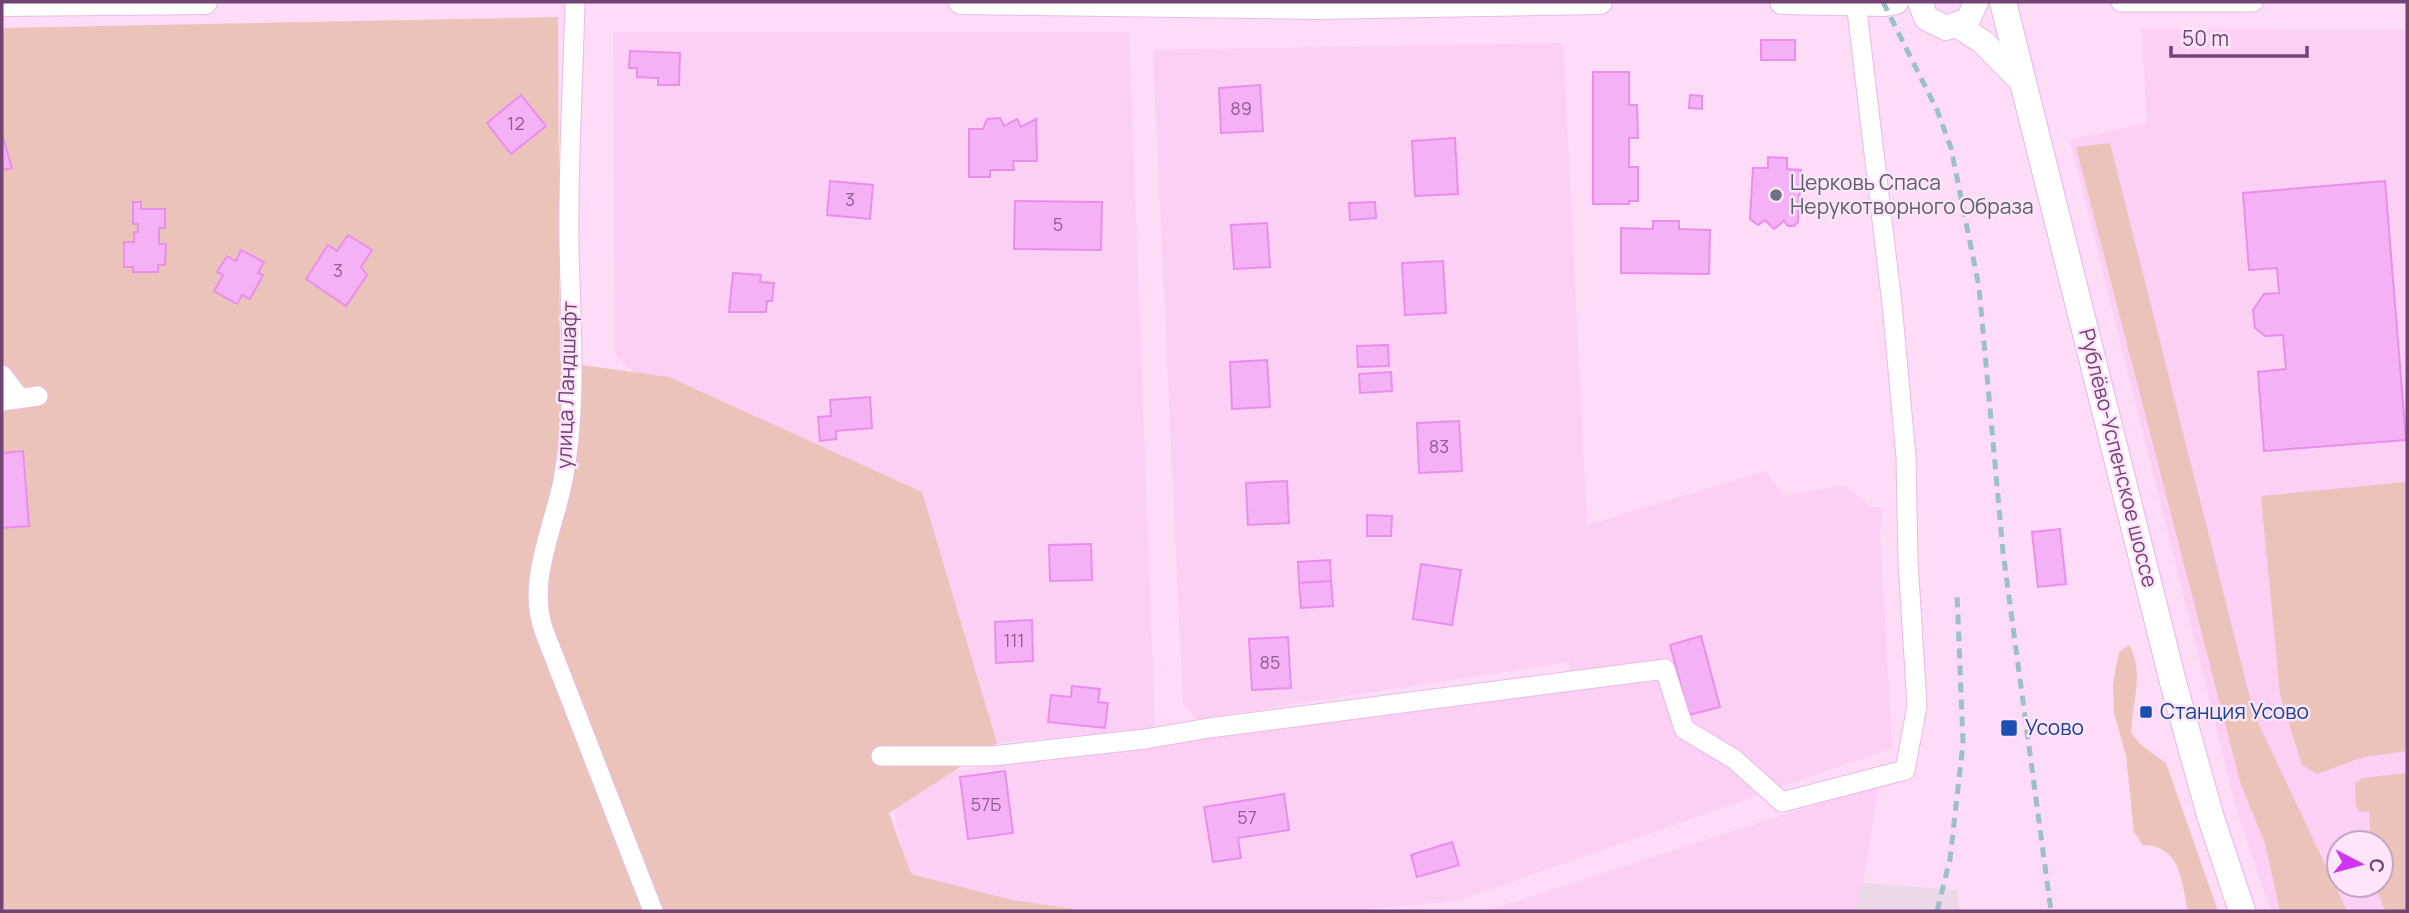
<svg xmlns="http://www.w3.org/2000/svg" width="2409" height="913" viewBox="0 0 2409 913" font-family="Manrope,sans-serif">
  <rect width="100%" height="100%" fill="#fedbf7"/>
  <g fill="#fccff5" fill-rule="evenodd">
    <path d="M2142,29L2407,30V911H2271L2238,815L2070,140L2147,123ZM2339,843H2381V885H2339Z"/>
    <polygon points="613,32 1129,32 1155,728 997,743 889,734 772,514 615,353"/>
    <polygon points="1563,43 1587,525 1766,471 1783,496 1844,485 1870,507 1883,507 1880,535 1892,748 1457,901 1347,911 1087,911 1012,900 913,904 888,780 1571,689 1569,662 1197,719 1183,704 1153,50"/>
    <polygon points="1879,784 1863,883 1854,911 1487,911"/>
  </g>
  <polygon fill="#ebd9ea" points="1863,883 1957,890 1960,911 1854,911"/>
  <g fill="#ecc3ba">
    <polygon points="558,17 560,362 669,377 922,492 997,743 889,813 911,874 1012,900 1087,911 2,911 2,28"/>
    <polygon points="2110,143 2254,714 2347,911 2280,911 2265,843 2241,785 2076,147"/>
    <polygon points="2407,482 2407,751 2364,757 2317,774 2302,765 2280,694 2261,496"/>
    <path d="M2129,645C2145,672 2132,703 2131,733L2141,745L2166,763L2218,911H2188C2181,880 2181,846 2143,845L2134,832L2126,756L2114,713L2113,683L2119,652Z"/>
    <polygon points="2407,773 2407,911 2385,911 2375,885 2381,885 2381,843 2371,843 2369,811 2360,812 2356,807 2355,783 2363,778"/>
  </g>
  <g fill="#f5b1f6" stroke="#e88fea" stroke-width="2">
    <rect x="1761" y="40" width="34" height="20"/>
    <polygon points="630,51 680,53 679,85 658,85 658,78 637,77 637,68 629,68"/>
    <polygon points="1593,72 1629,72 1629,105 1637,105 1638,138 1629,138 1629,167 1638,167 1638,201 1629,201 1629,204 1593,204"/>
    <polygon points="1260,85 1263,131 1221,133 1219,88"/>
    <polygon points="521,95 546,126 511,154 487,123"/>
    <polygon points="1690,95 1702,96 1702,109 1689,108"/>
    <polygon points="1000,118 1004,126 1017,119 1021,127 1036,119 1037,161 1013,161 1014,170 990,170 990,177 969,177 969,129 983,129 987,119"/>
    <polygon points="2,134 12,168 2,170"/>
    <polygon points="1455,138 1458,194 1415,196 1412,141"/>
    <polygon points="1768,157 1787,158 1787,169 1801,170 1798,222 1794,226 1788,226 1784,221 1774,229 1765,220 1758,225 1750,219 1753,168 1768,168"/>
    <polygon points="830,181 873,185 870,219 827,215"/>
    <polygon points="2385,181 2406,440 2264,451 2258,372 2286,369 2283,335 2265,336 2255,328 2253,310 2264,294 2279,293 2277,268 2249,270 2243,193"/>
    <polygon points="1015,201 1102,202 1101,250 1014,249"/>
    <polygon points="133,202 141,202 141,209 165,209 165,228 159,228 159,244 166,244 165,265 158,265 158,272 133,272 133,267 124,267 124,242 134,242 134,232 138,232 138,224 133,224"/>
    <polygon points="1375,202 1376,218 1350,220 1349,203"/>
    <polygon points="1653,221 1679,221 1679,229 1710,230 1709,274 1621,273 1621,228 1653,229"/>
    <polygon points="1267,223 1270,267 1234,269 1231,225"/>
    <polygon points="348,235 372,250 361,267 367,275 346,306 306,279 328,245 337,251"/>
    <polygon points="241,250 264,262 258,273 263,275 250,299 242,295 237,304 214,291 223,275 217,272 227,256 236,261"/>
    <polygon points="1443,261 1446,313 1405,315 1402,263"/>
    <polygon points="733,273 761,275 760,282 774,283 772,301 767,301 766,312 729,312"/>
    <polygon points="1388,345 1389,366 1358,367 1357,346"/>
    <polygon points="1267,360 1270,407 1232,409 1230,362"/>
    <polygon points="1391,372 1392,391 1360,393 1359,374"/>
    <polygon points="870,397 872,428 836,431 836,439 820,441 818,417 831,416 830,400"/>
    <polygon points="1459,421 1462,471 1419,473 1417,423"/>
    <polygon points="23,451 29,526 2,528 2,453"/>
    <polygon points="1287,481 1289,523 1248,525 1246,483"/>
    <polygon points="1367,515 1392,516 1391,536 1367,536"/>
    <polygon points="2060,529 2066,584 2038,587 2032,532"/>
    <polygon points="1091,544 1092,580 1050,581 1049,545"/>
    <polygon points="1330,560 1331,581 1299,583 1298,562"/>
    <polygon points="1421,564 1461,570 1452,625 1413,619"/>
    <polygon points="1331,581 1333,606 1301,608 1299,583"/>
    <polygon points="1032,620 1033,661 996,663 995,622"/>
    <polygon points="1701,636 1720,707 1689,715 1670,645"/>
    <polygon points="1288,637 1291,688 1252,690 1249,639"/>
    <polygon points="1072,686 1100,689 1098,702 1108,703 1105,728 1048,722 1051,695 1071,697"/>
    <polygon points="1005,771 1013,833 968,839 960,777"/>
    <polygon points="1284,794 1289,830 1238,838 1241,858 1213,862 1204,807"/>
    <polygon points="1452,842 1459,865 1417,877 1411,855"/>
  </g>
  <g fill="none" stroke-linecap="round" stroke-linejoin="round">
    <defs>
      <g id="minor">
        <path d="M575,2C573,81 568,161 569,241C570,319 578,403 563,480C554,528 526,582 544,631L653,911"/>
        <polyline points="2121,2 2253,2"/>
        <polyline points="2,375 19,397"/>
        <polyline points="2,401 38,396"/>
        <polyline points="881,756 993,756 1145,739 1209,728 1665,669 1684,729 1734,759 1782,802 1905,770 1917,706 1908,561 1906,457 1892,304 1856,2"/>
      </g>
      <g id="tertiary">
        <polyline points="961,2 1318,7 1600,2"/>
        <polyline points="1782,2 1885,4 1896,2"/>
        <polyline points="1920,2 1926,18 1946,28 1968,20 1976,2"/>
        <polyline points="2,4 205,2"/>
        <polyline points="1958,26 1983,42 2024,84"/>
      </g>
      <polyline id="secondary" points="2003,2 2173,682 2210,815 2242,911"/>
    </defs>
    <use href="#minor" stroke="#e7bce4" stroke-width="21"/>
    <use href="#tertiary" stroke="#e7bce4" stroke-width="26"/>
    <use href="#secondary" stroke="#eab7e7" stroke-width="28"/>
    <use href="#minor" stroke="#fff" stroke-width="19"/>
    <use href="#tertiary" stroke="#fff" stroke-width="24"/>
    <use href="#secondary" stroke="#fff" stroke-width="26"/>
    <g stroke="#9bc1c7" stroke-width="5" stroke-dasharray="10 7" stroke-linecap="butt">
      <polyline points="1883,2 1937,110 1951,148 1979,287 2003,552 2051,911"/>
      <polyline points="1937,911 1950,859 1963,743 1957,592"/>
    </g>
  </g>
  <circle fill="#6b7280" stroke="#ffe4fa" stroke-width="2.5" cx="1776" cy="195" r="7"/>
  <g fill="#1a4fb4" stroke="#ffe4fa" stroke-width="2.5">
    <rect x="2139" y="705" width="14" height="14" rx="3.5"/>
    <rect x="2000" y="719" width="18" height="18" rx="3.5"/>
  </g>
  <g text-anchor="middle" stroke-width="5" stroke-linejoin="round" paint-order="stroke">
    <g font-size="18" fill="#935e95">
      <text x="1241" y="115">89</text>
      <text x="516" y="130">12</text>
      <text x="850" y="206">3</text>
      <text x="1058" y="231">5</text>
      <text x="338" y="277">3</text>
      <text x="1439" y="453">83</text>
      <text x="1014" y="647">111</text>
      <text x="1270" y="669">85</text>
      <text x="986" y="811">57Б</text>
      <text x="1247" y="824">57</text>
    </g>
    <g font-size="21" fill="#5b616d" stroke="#ffe4fa" text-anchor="start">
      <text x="1790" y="190">Церковь Спаса<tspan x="1790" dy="24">Нерукотворного Образа</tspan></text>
    </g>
    <g font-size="21" fill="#724375" stroke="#ffe4fa">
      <text transform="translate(567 385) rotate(-88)" y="7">улица Ландшафт</text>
      <text transform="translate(2118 458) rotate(76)" y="7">Рублёво-Успенское шоссе</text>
    </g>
    <g font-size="21" fill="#164399" stroke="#ffe4fa" text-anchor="start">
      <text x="2160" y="719">Станция Усово</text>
      <text x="2025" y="735">Усово</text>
    </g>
  </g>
  <rect width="2409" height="913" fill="none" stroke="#724375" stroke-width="7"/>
  <g transform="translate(2360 864) rotate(96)"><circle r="33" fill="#ffe4fa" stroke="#c7a4c5" stroke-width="2"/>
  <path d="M0-5L12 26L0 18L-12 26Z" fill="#d134f5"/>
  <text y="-10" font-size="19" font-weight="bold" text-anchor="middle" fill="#724375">С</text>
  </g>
  <path d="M2171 46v10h136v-10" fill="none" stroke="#724375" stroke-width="3.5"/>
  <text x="2182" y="46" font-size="21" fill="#724375" stroke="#ffe4fa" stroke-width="5" paint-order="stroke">50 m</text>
</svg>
